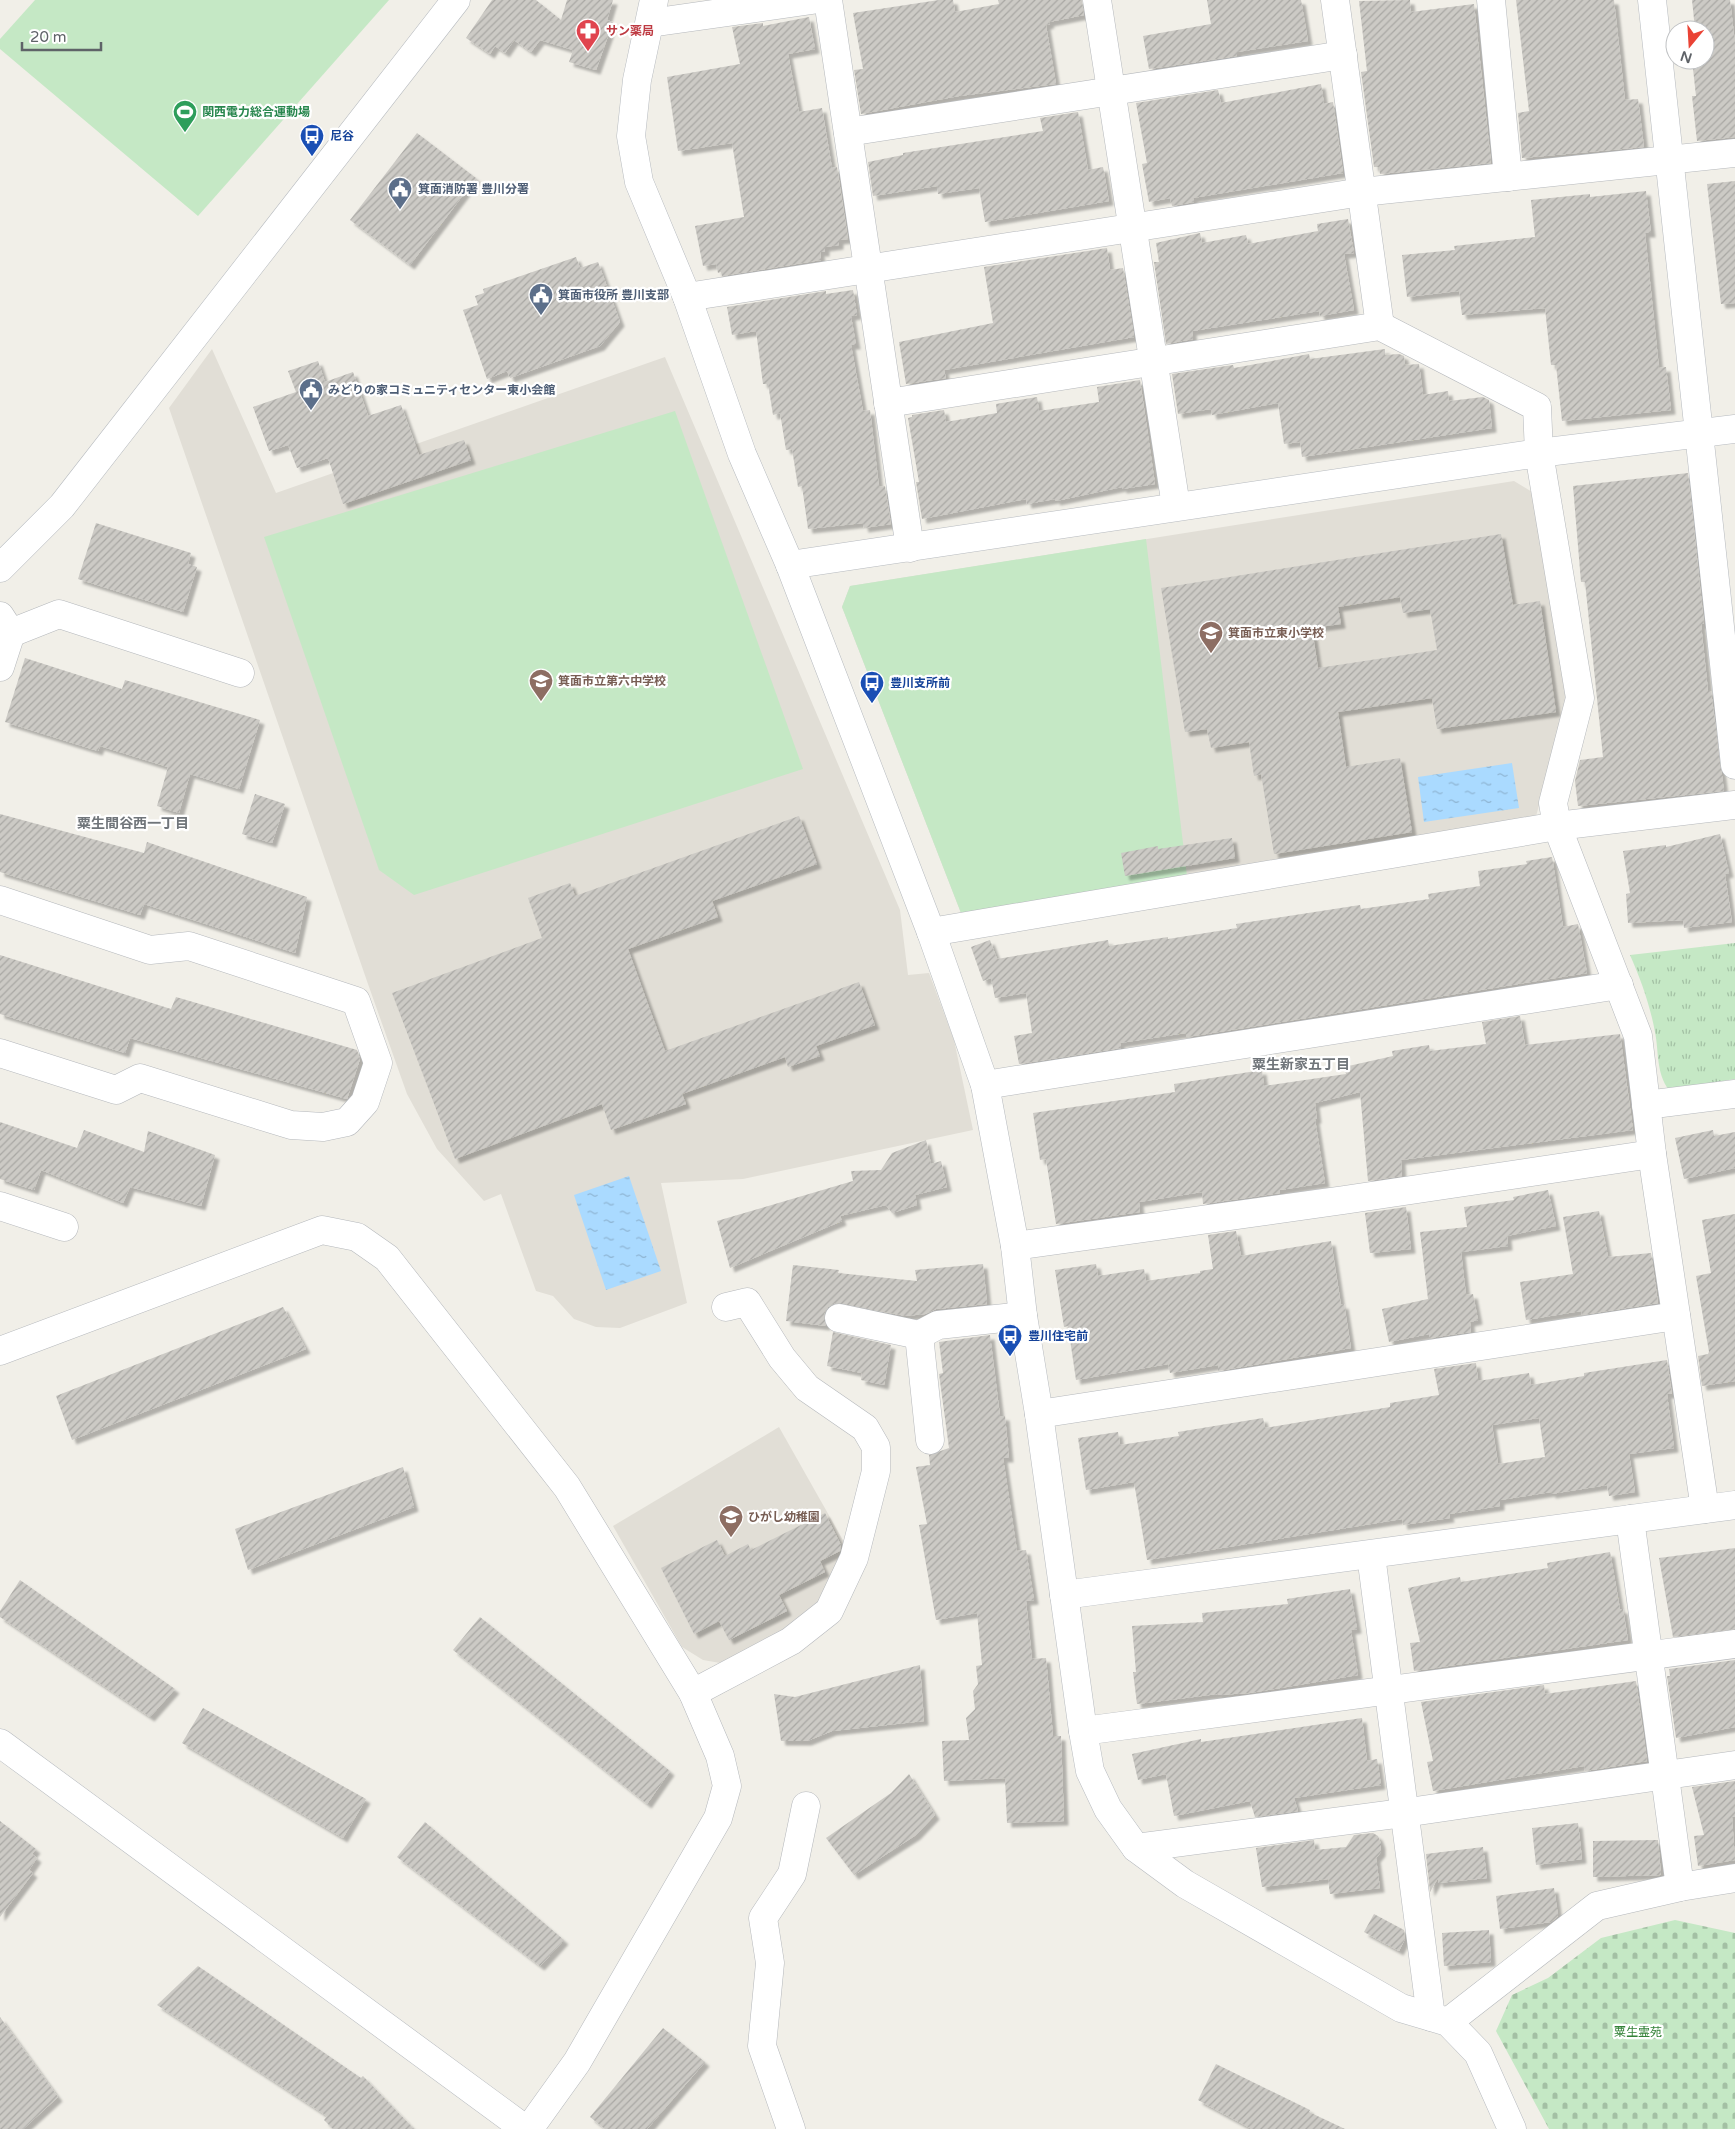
<svg xmlns="http://www.w3.org/2000/svg" width="1735" height="2129" viewBox="0 0 1735 2129" font-family="'Varela Round','Noto Sans JP',sans-serif">
  <defs>
    <pattern id="cemetery-stones" width="16" height="16" patternUnits="userSpaceOnUse" patternTransform="scale(1.25)"><rect width="16" height="16" fill="#c5e8c5"/><path d="M2 7V4a2 2 0 0 1 4 0v3zM10 15v-3a2 2 0 0 1 4 0v3z" fill="#a3c0a4"/></pattern>
    <pattern id="park-tufts" width="24" height="20" patternUnits="userSpaceOnUse" patternTransform="scale(1.25)"><rect width="24" height="20" fill="#c5e8c5"/><path d="M3 7l-1-3M5 7V3M7 7l1-3M15 17l-1-3M17 17v-4M19 17l1-3" fill="none" stroke="#a3c0a4"/></pattern>
    <pattern id="water-ripples" width="26" height="14" patternUnits="userSpaceOnUse" patternTransform="scale(1.25)"><rect width="26" height="14" fill="#aadaff"/><path d="M2 4q2-2 4 0t4 0M15 11q2-2 4 0t4 0" fill="none" stroke="#8eb4d2"/></pattern>
    <pattern id="building-hatch" width="6" height="6" patternUnits="userSpaceOnUse" patternTransform="scale(1.25)"><rect width="6" height="6" fill="#cccac5"/><path d="M-1 1l2-2M0 6l6-6M5 7l2-2" fill="none" stroke="#a9a8a4"/></pattern>
    <filter id="shadow"><feDropShadow dx="4.5" dy="4.5" stdDeviation="1" flood-color="#0004"/></filter>
  </defs>
  <rect width="100%" height="100%" fill="#f1efe8"/>
  <g fill="#e1ded6">
    <polygon points="212,349 276,493 665,357 900,910 908,975 929,973 954,1040 973,1130 743,1179 661,1183 687,1303 620,1328 596,1327 574,1319 553,1296 536,1291 501,1194 484,1201 437,1149 407,1094 368,984 169,408"/>
    <polygon points="1514,481 1537,495 1568,701 1535,820 961,913 842,607 850,586"/>
    <polygon points="779,1427 848,1549 819,1606 787,1634 726,1664 703,1660 682,1647 613,1526"/>
  </g>
  <polygon fill="url(#cemetery-stones)" points="1675,1920 1735,1933 1735,2129 1549,2129 1496,2031 1512,1995 1548,1978 1601,1938"/>
  <path fill="url(#park-tufts)" d="M1735,943V1079L1669,1090C1656,1073 1659,1052 1655,1032C1650,1005 1641,980 1630,955Z"/>
  <g fill="#c5e8c5">
    <polygon points="35,0 389,0 198,216 0,49 0,39"/>
    <polygon points="675,411 803,769 414,895 379,870 264,537"/>
    <polygon points="1146,539 1187,876 961,913 842,607 850,586"/>
  </g>
  <g fill="url(#water-ripples)">
    <polygon points="1512,763 1519,808 1424,822 1418,777"/>
    <polygon points="629,1176 661,1271 606,1290 574,1195"/>
  </g>
  <g fill="url(#building-hatch)" fill-rule="evenodd" filter="url(#shadow)">
    <polygon points="492,0 536,0 561,20 567,0 613,0 607,20 613,22 596,70 569,62 573,50 540,40 531,52 514,40 505,53 495,46 490,54 466,38"/>
    <polygon points="939,0 953,0 955,12 999,4 998,0 1082,0 1084,15 1049,22 1050,24 1046,25 1056,84 959,96 861,114 854,70 863,69 853,13"/>
    <polygon points="1207,0 1301,0 1308,41 1237,52 1237,56 1149,69 1143,36 1211,24"/>
    <polygon points="1410,0 1411,12 1474,4 1491,163 1380,174 1379,167 1374,167 1361,72 1367,71 1359,1"/>
    <polygon points="1516,0 1614,0 1625,100 1638,99 1644,147 1522,158 1518,113 1529,111"/>
    <polygon points="1692,0 1730,0 1735,43 1735,137 1697,141 1692,96 1696,96 1692,60 1705,60 1705,30 1689,30 1695,29"/>
    <polygon points="809,17 815,49 788,54 799,112 822,108 832,168 837,167 848,239 839,240 839,245 825,247 825,252 820,252 821,260 722,276 721,272 718,273 716,264 703,266 695,226 744,217 732,143 678,151 667,77 740,64 732,27 763,23 763,26"/>
    <polygon points="1321,84 1324,104 1333,102 1343,173 1193,198 1194,202 1172,206 1170,198 1149,202 1142,164 1147,163 1136,103 1218,90 1221,103"/>
    <polygon points="1078,112 1088,170 1103,167 1109,201 985,222 979,188 938,194 937,186 873,196 868,162 903,155 903,153 1043,131 1040,118"/>
    <polygon points="417,133 476,178 410,265 350,220"/>
    <polygon points="1735,181 1735,303 1721,304 1707,184"/>
    <polygon points="1646,191 1651,233 1645,233 1659,368 1666,367 1671,410 1562,421 1556,365 1551,365 1545,308 1462,315 1459,291 1407,297 1402,255 1455,250 1454,246 1535,237 1531,200 1590,194 1590,197"/>
    <polygon points="1348,219 1354,253 1344,254 1354,310 1320,316 1319,311 1192,331 1193,339 1166,344 1154,262 1159,262 1156,243 1200,233 1202,243 1246,235 1248,244 1318,231 1317,224"/>
    <polygon points="1107,248 1110,270 1123,268 1134,337 944,370 946,378 906,384 899,342 993,323 984,267"/>
    <polygon points="576,257 580,268 598,262 620,322 600,346 510,378 507,371 487,379 463,310 478,305 475,296 484,293 483,289"/>
    <polygon points="853,290 857,315 851,316 856,345 851,345 863,411 870,410 879,487 885,486 891,524 864,528 863,523 808,529 802,486 798,487 792,449 786,450 780,413 773,415 768,384 763,384 756,331 732,335 727,307 826,291 826,294"/>
    <polygon points="1385,349 1385,355 1399,354 1404,356 1405,365 1419,364 1423,395 1448,391 1449,401 1483,397 1489,400 1492,428 1302,457 1300,442 1284,444 1278,403 1212,415 1211,409 1178,414 1172,374 1233,365 1234,368 1309,354 1310,359"/>
    <polygon points="318,361 325,382 353,372 368,416 401,405 419,455 464,440 471,460 343,504 328,458 297,468 288,445 269,451 253,407 296,392 288,371"/>
    <polygon points="1140,380 1155,484 1122,489 1122,487 1056,501 1055,499 1027,504 1026,499 922,519 916,482 919,482 908,418 912,417 912,415 944,410 946,422 997,413 996,404 1037,397 1039,411 1099,402 1097,387"/>
    <polygon points="1688,473 1704,624 1701,624 1708,691 1711,691 1724,791 1578,806 1575,781 1580,760 1603,757 1585,582 1581,582 1573,486"/>
    <polygon points="96,523 191,553 188,564 197,567 183,612 78,579"/>
    <path d="M1501,534L1513,605L1540,601L1556,712L1437,729L1432,698L1338,712L1346,767L1400,758L1412,832L1274,854L1261,774L1254,776L1249,742L1211,748L1207,729L1185,732L1161,588ZM1400,597L1403,613L1430,609L1437,650L1318,668L1312,628L1341,624L1338,607Z"/>
    <polygon points="25,658 122,689 125,680 260,720 239,789 190,774 179,813 157,806 168,767 100,746 98,751 5,722"/>
    <polygon points="255,794 285,804 272,843 242,834"/>
    <polygon points="0,814 144,853 147,842 307,897 295,953 144,904 140,915 0,872"/>
    <polygon points="799,816 817,864 712,901 718,917 628,949 665,1051 859,982 875,1025 816,1046 820,1056 788,1067 785,1057 682,1094 686,1104 611,1130 602,1104 455,1159 392,993 542,938 528,898 570,883 575,896"/>
    <polygon points="1720,834 1729,873 1725,874 1732,922 1684,928 1683,920 1628,923 1626,894 1630,893 1623,851 1666,845 1666,847"/>
    <polygon points="1232,838 1235,858 1125,876 1121,853 1158,846 1158,849"/>
    <polygon points="1552,857 1563,927 1578,924 1587,973 1187,1037 1186,1033 1120,1043 1121,1048 1019,1064 1014,1036 1032,1033 1026,993 995,998 991,978 983,981 971,947 990,940 997,959 1108,940 1109,946 1168,937 1168,939 1237,928 1236,924 1360,905 1361,909 1429,899 1428,894 1480,886 1478,871 1527,864 1526,861"/>
    <polygon points="0,955 171,1009 176,997 357,1050 360,1059 347,1099 130,1038 125,1053 0,1014"/>
    <polygon points="1520,1016 1525,1045 1620,1034 1633,1130 1401,1160 1402,1176 1368,1181 1360,1092 1315,1103 1317,1119 1315,1119 1325,1183 1280,1190 1280,1193 1203,1204 1202,1192 1139,1202 1140,1212 1056,1224 1046,1159 1040,1160 1033,1113 1175,1092 1174,1084 1262,1070 1264,1086 1346,1074 1344,1067 1393,1056 1392,1051 1429,1045 1430,1051 1486,1044 1482,1022"/>
    <polygon points="0,1122 77,1148 84,1130 144,1152 148,1131 215,1155 201,1206 130,1187 123,1203 41,1170 34,1190 0,1179"/>
    <polygon points="1713,1130 1714,1136 1735,1132 1735,1168 1684,1179 1675,1138"/>
    <polygon points="926,1140 931,1164 941,1161 947,1187 915,1195 917,1205 892,1213 886,1205 840,1216 842,1221 730,1268 717,1221 853,1181 851,1171 881,1170 892,1153"/>
    <polygon points="1548,1190 1556,1226 1507,1236 1508,1246 1461,1252 1466,1295 1473,1294 1478,1320 1470,1322 1471,1332 1429,1338 1429,1334 1389,1342 1382,1309 1428,1299 1420,1232 1467,1227 1464,1207 1514,1200 1513,1197"/>
    <polygon points="1406,1207 1411,1249 1370,1253 1365,1213"/>
    <polygon points="1599,1211 1608,1257 1651,1253 1658,1303 1582,1315 1581,1311 1526,1320 1520,1282 1573,1274 1563,1217"/>
    <polygon points="1735,1214 1735,1381 1702,1386 1698,1356 1708,1354 1709,1352 1696,1276 1711,1273 1702,1220"/>
    <polygon points="1236,1231 1241,1256 1331,1241 1341,1305 1344,1304 1351,1348 1218,1371 1218,1365 1170,1373 1168,1364 1076,1380 1068,1326 1064,1327 1055,1270 1096,1264 1098,1276 1144,1269 1146,1281 1200,1273 1200,1271 1213,1269 1208,1235"/>
    <polygon points="983,1264 987,1304 936,1309 925,1314 906,1316 835,1303 828,1307 824,1314 826,1326 786,1321 793,1265 839,1270 838,1273 917,1281 915,1270"/>
    <polygon points="283,1307 306,1349 72,1440 56,1396"/>
    <polygon points="833,1332 891,1345 884,1385 861,1380 862,1373 827,1366"/>
    <polygon points="990,1335 1000,1416 1005,1416 1009,1458 1003,1458 1017,1551 1026,1550 1034,1600 1026,1601 1032,1659 1046,1658 1053,1736 1061,1736 1064,1821 1007,1823 1005,1778 944,1781 942,1741 969,1740 966,1718 975,1709 973,1691 978,1684 976,1666 982,1665 977,1613 936,1620 919,1525 927,1524 916,1467 930,1465 929,1455 949,1448 939,1374 943,1373 939,1342"/>
    <path d="M1667,1360L1672,1394H1667L1674,1448L1629,1454L1635,1492L1609,1496L1607,1485L1551,1494V1492L1500,1500V1506L1449,1514L1450,1518L1403,1525L1402,1519L1147,1560L1134,1482L1086,1490L1078,1438L1118,1432L1120,1445L1179,1436L1178,1432L1263,1418L1265,1428L1390,1407V1403L1439,1395L1434,1369L1476,1363L1478,1381L1529,1373L1531,1385L1584,1376V1373ZM1539,1418L1545,1457L1498,1464L1492,1425Z"/>
    <polygon points="403,1467 414,1507 248,1570 235,1529"/>
    <polygon points="825,1513 841,1545 840,1551 820,1561 825,1572 779,1595 787,1611 729,1640 719,1621 694,1634 661,1568 717,1540 725,1556 748,1544 751,1550"/>
    <polygon points="1735,1548 1735,1629 1673,1637 1659,1558"/>
    <polygon points="1610,1552 1620,1609 1623,1609 1628,1640 1414,1671 1410,1643 1420,1642 1408,1588 1460,1577 1461,1582 1548,1568 1547,1563"/>
    <polygon points="20,1580 175,1689 150,1717 0,1617 0,1611"/>
    <polygon points="1350,1589 1357,1629 1351,1630 1358,1675 1250,1693 1218,1695 1218,1694 1137,1704 1133,1672 1136,1672 1132,1626 1203,1622 1202,1613 1288,1604 1287,1599"/>
    <polygon points="480,1617 670,1771 647,1804 453,1650"/>
    <polygon points="1735,1660 1735,1727 1676,1738 1667,1676 1670,1676 1669,1669"/>
    <polygon points="920,1665 924,1721 832,1731 807,1741 781,1741 774,1694 795,1697"/>
    <polygon points="1636,1681 1647,1761 1585,1771 1584,1766 1433,1791 1427,1762 1433,1761 1421,1702 1544,1685 1545,1694"/>
    <polygon points="203,1708 366,1799 343,1838 182,1743"/>
    <polygon points="1362,1718 1367,1761 1377,1759 1381,1785 1294,1798 1298,1811 1255,1817 1250,1801 1174,1816 1166,1774 1138,1780 1132,1754 1201,1739 1201,1742"/>
    <polygon points="909,1774 935,1815 916,1835 854,1875 826,1838 891,1793"/>
    <polygon points="1735,1781 1735,1817 1732,1817 1735,1860 1698,1866 1694,1836 1704,1835 1692,1787"/>
    <polygon points="0,1821 36,1849 32,1854 37,1858 29,1870 33,1873 0,1917"/>
    <polygon points="425,1822 564,1940 540,1966 397,1857"/>
    <polygon points="1578,1823 1582,1859 1536,1865 1532,1828"/>
    <polygon points="1373,1833 1378,1836 1381,1844 1381,1852 1376,1858 1380,1888 1330,1894 1328,1879 1262,1887 1256,1848 1314,1840 1315,1850 1346,1847 1354,1835"/>
    <polygon points="1658,1840 1661,1875 1593,1877 1593,1841"/>
    <polygon points="1483,1847 1487,1878 1438,1883 1438,1878 1430,1892 1426,1854"/>
    <polygon points="1554,1888 1558,1916 1551,1922 1500,1929 1496,1896"/>
    <polygon points="1374,1914 1404,1930 1405,1939 1399,1951 1364,1932"/>
    <polygon points="1489,1930 1491,1962 1444,1966 1442,1933"/>
    <polygon points="198,1966 361,2078 363,2076 414,2129 333,2129 324,2120 327,2116 157,2005"/>
    <polygon points="0,2017 58,2097 23,2129 0,2129"/>
    <polygon points="663,2028 705,2062 647,2129 605,2129 590,2117"/>
    <polygon points="1216,2064 1310,2110 1309,2112 1345,2129 1252,2129 1198,2100"/>
  </g>
  <g fill="none" stroke-linecap="round" stroke-linejoin="round">
    <defs>
      <g id="street">
        <polyline points="828,0 910,548"/>
        <polyline points="1097,0 1176,506"/>
        <polyline points="1335,0 1380,326"/>
        <polyline points="1491,0 1508,177"/>
        <polyline points="650,23 812,0"/>
        <polyline points="848,132 1343,55"/>
        <polyline points="687,297 1362,192 1735,153"/>
        <polyline points="888,403 1380,326 1537,407 1539,453 1580,698 1553,803 1557,826 1638,1036 1652,1154 1705,1509"/>
        <polyline points="0,616 11,633 59,614 240,673"/>
        <polyline points="0,667 11,633"/>
        <polyline points="0,900 150,950 189,946 356,1001 378,1063 365,1102 347,1122 323,1127 291,1125 140,1078 116,1090 0,1053"/>
        <polyline points="931,932 1557,826 1735,805"/>
        <polyline points="985,1085 1619,985"/>
        <polyline points="1646,1105 1735,1094"/>
        <polyline points="0,1206 64,1227"/>
        <polyline points="1015,1246 1344,1200 1652,1154"/>
        <polyline points="839,1318 919,1335 938,1325 1023,1316"/>
        <polyline points="919,1335 930,1440"/>
        <polyline points="0,1351 322,1230 357,1237 387,1258 567,1487 693,1693 720,1756 727,1786 718,1818 577,2062 529,2129"/>
        <polyline points="1039,1414 1676,1316"/>
        <polyline points="1630,1519 1680,1887"/>
        <polyline points="1371,1555 1431,2017"/>
        <polyline points="693,1693 791,1641 829,1611 854,1558 876,1471 876,1447 865,1428 807,1388 782,1358 747,1302 726,1307"/>
        <polyline points="1083,1731 1735,1644"/>
        <polyline points="1136,1848 1403,1813 1735,1765"/>
        <polyline points="1448,2022 1597,1906 1680,1887 1735,1878"/>
        <polyline points="791,2129 762,2046 770,1963 763,1918 792,1874 806,1806"/>
      </g>
      <g id="secondary">
        <polyline points="654,0 637,80 631,136 639,182 687,297 742,454 790,565 931,932 985,1085 1015,1246 1023,1316 1039,1414 1083,1731 1090,1771 1108,1809 1136,1848 1185,1884 1401,2008 1448,2022 1478,2053 1512,2129"/>
        <polyline points="1652,0 1735,765"/>
        <polyline points="790,565 1539,453 1735,429"/>
        <polyline points="0,568 62,506 456,0"/>
        <polyline points="1064,1595 1735,1505"/>
        <polyline points="0,1743 525,2129"/>
      </g>
    </defs>
    <use href="#street" stroke="#b5b8bc" stroke-width="29"/>
    <use href="#secondary" stroke="#b6babf" stroke-width="29"/>
    <use href="#street" stroke="#fff" stroke-width="28"/>
    <use href="#secondary" stroke="#fff" stroke-width="28"/>
  </g>
  <defs>
    <symbol id="pharmacy-pin" viewBox="-11 -11 22 30"><path d="M0 17L-7.5 6A9.5 9.5 0 1 1 7.5 6Z" fill="#e0444e" stroke="#fff"/><path d="M-2-6h4v4h4v4h-4v4h-4v-4h-4v-4h4Z" fill="#fff"/></symbol>
    <symbol id="stadium-pin" viewBox="-11 -11 22 30"><path d="M0 17L-7.5 6A9.5 9.5 0 1 1 7.5 6Z" fill="#2e9e5b" stroke="#fff"/><path d="M0-5a6.5 5 0 1 0 0 10a6.5 5 0 1 0 0-10ZM-3.5-1.8h7v3.6h-7Z" fill="#fff"/></symbol>
    <symbol id="bus-pin" viewBox="-11 -11 22 30"><path d="M0 17L-7.5 6A9.5 9.5 0 1 1 7.5 6Z" fill="#1a4fb4" stroke="#fff"/><path d="M-5-6H5V4H4V6H2V4H-2V6H-4V4H-5ZM-3.5-4V0h7V-4ZM-3.5 1.2v1.5H-2V1.2ZM2 1.2v1.5H3.5V1.2Z" fill="#fff"/></symbol>
    <symbol id="civic-pin" viewBox="-11 -11 22 30"><path d="M0 17L-7.5 6A9.5 9.5 0 1 1 7.5 6Z" fill="#5c6f8a" stroke="#fff"/><path d="M-.6-6.5H3V-4.5H.6V-3L4-1V1h2V6H-6V1h2V-1L-.6-3ZM-1.2 2.5V6h2.4V2.5Z" fill="#fff"/></symbol>
    <symbol id="school-pin" viewBox="-11 -11 22 30"><path d="M0 17L-7.5 6A9.5 9.5 0 1 1 7.5 6Z" fill="#8d6e63" stroke="#fff"/><path d="M0-5L7-2L0 1L-7-2ZM-4 1L0 2.5L4 1V4Q0 6-4 4Z" fill="#fff"/></symbol>
  </defs>
  <g fill-rule="evenodd">
    <use href="#pharmacy-pin" x="574" y="17" width="28" height="38"/>
    <use href="#stadium-pin" x="171" y="98" width="28" height="38"/>
    <use href="#bus-pin" x="298" y="122" width="28" height="38"/>
    <use href="#civic-pin" x="386" y="175" width="28" height="38"/>
    <use href="#civic-pin" x="527" y="281" width="28" height="38"/>
    <use href="#civic-pin" x="297" y="376" width="28" height="38"/>
    <use href="#school-pin" x="1197" y="619" width="28" height="38"/>
    <use href="#school-pin" x="527" y="667" width="28" height="38"/>
    <use href="#bus-pin" x="858" y="669" width="28" height="38"/>
    <use href="#bus-pin" x="996" y="1322" width="28" height="38"/>
    <use href="#school-pin" x="717" y="1503" width="28" height="38"/>
  </g>
  <g text-anchor="middle" stroke-width="4.5" stroke-linejoin="round" paint-order="stroke">
    <g font-size="12" font-weight="bold" fill="#be3a42" stroke="#fff" text-anchor="start">
      <text x="606" y="35">サン薬局</text>
    </g>
    <g font-size="12" font-weight="bold" fill="#27864d" stroke="#fff" text-anchor="start">
      <text x="202" y="116">関西電力総合運動場</text>
    </g>
    <g font-size="12" font-weight="bold" fill="#164399" stroke="#fff" text-anchor="start">
      <text x="330" y="140">尼谷</text>
      <text x="890" y="687">豊川支所前</text>
      <text x="1028" y="1340">豊川住宅前</text>
    </g>
    <g font-size="12" font-weight="bold" fill="#4e5e75" stroke="#fff" text-anchor="start">
      <text x="418" y="193">箕面消防署 豊川分署</text>
      <text x="558" y="299">箕面市役所 豊川支部</text>
      <text x="328" y="394">みどりの家コミュニティセンター東小会館</text>
    </g>
    <g font-size="12" font-weight="bold" fill="#785e54" stroke="#fff" text-anchor="start">
      <text x="1228" y="637">箕面市立東小学校</text>
      <text x="558" y="685">箕面市立第六中学校</text>
      <text x="748" y="1521">ひがし幼稚園</text>
    </g>
    <g font-size="12" fill="#348238" stroke="#fff">
      <text x="1638" y="2036">粟生霊苑</text>
    </g>
    <g font-size="14" font-weight="bold" fill="#70757a" stroke="#fff">
      <text x="133" y="828">粟生間谷西一丁目</text>
      <text x="1301" y="1069">粟生新家五丁目</text>
    </g>
  </g>
  <g transform="translate(1690 45) rotate(198)"><circle r="24" fill="#ffffff" stroke="#bfc1c3"/>
  <path d="M0-4L9 19L0 12L-9 19Z" fill="#ea4335"/>
  <text y="-8" font-size="14" font-weight="bold" text-anchor="middle" fill="#5f6368">N</text>
  </g>
  <path d="M22 42v8h79v-8" fill="none" stroke="#5f6368" stroke-width="2.5"/>
  <text x="30" y="42" font-size="15" fill="#5f6368" stroke="#ffffff" stroke-width="4" paint-order="stroke">20 m</text>
</svg>
